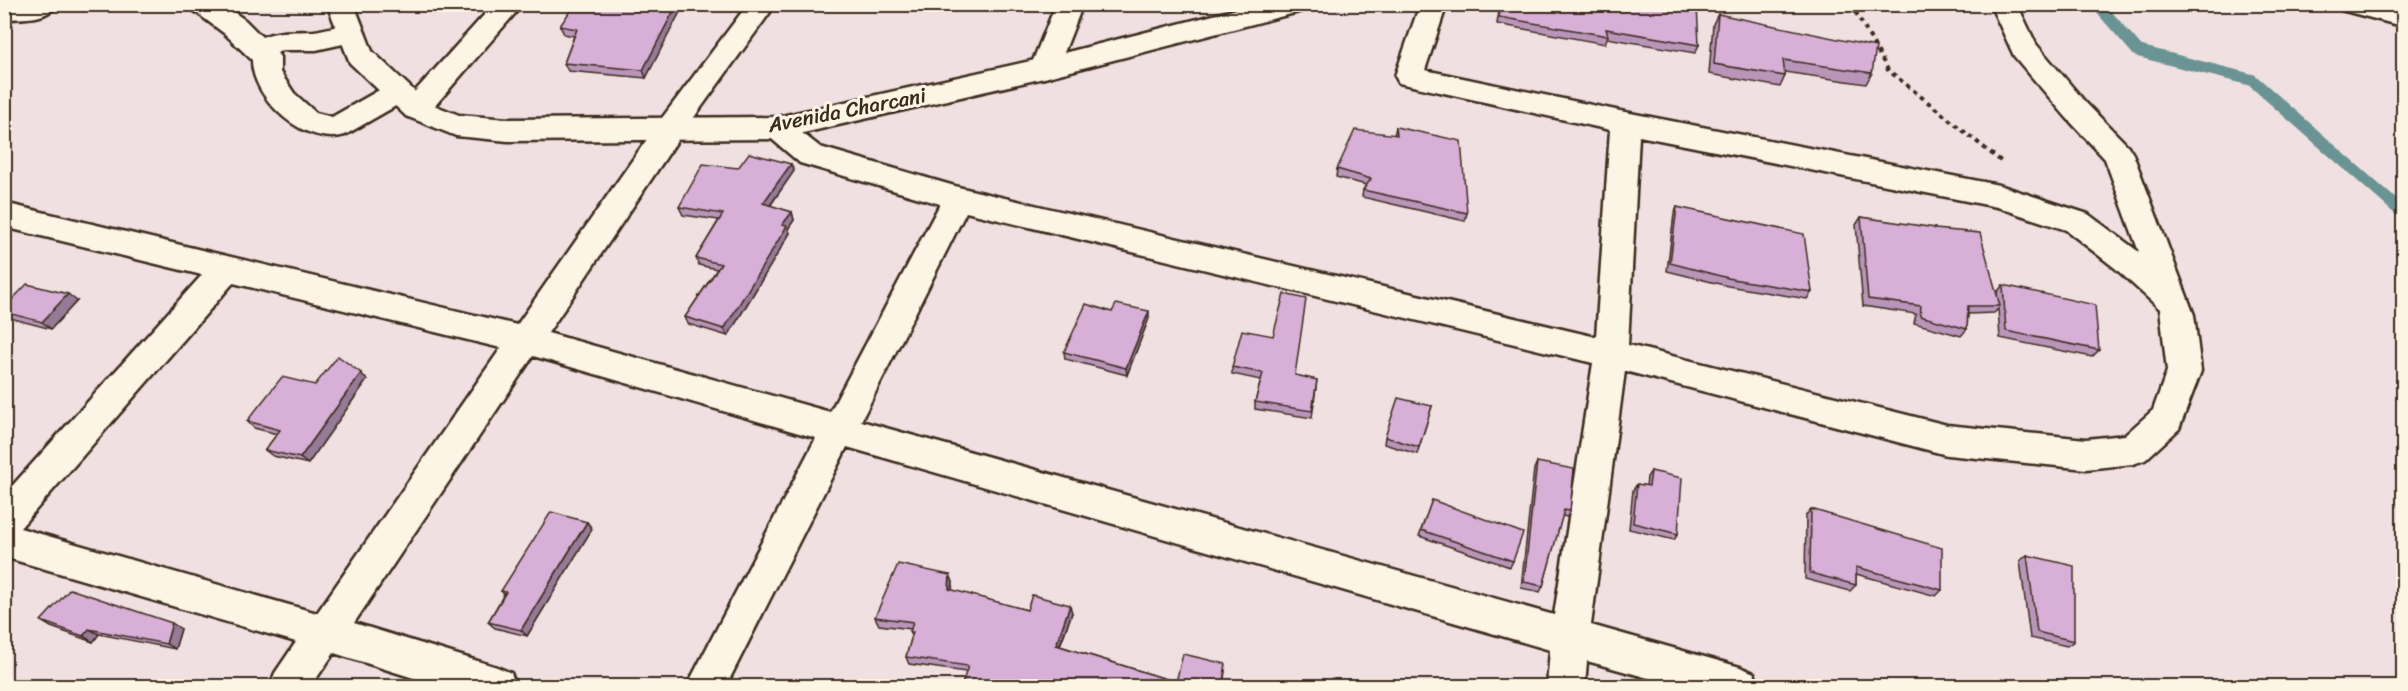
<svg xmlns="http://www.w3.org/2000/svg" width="2408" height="691" viewBox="0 0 2408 691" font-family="Sriracha,sans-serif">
  <rect width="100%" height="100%" fill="#f1e0e1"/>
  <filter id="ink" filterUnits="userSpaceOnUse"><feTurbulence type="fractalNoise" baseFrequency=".0167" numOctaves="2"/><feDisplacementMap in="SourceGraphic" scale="12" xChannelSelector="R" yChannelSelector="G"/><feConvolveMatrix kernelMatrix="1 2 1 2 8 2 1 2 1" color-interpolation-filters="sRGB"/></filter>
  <g filter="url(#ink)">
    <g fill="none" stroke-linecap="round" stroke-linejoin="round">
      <polyline stroke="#6a9493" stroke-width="12" points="2097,4 2138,51 2252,80 2404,214"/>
      <defs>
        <g id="minor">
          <path d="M4,4H57C48,20 23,18 7,19L4,18Z"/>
          <path d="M190,4H222L245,20L262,37C279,30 296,32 314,31C330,29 345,22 361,26L365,33L361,40L316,50H283L277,53L280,57V72L294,93L316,113L332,117L388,85L398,82L408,85L412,92L408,99L494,4H523L426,116L416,119L406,116L402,109L408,99L345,135C306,147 252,100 252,60L225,34L193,10Z"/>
          <path d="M748,4H776L679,138L548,333L830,412L940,204L800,163L767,135L762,128L767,121L777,117L787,121L820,147L958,187L1596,337L1610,130L1399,83L1395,76L1420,4H1447L1425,70L1625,112L1999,185L2088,214L2139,252L2105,159L2066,117L2014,56L1990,4H2017L2036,44L2086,103L2128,146L2133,154L2194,315L2201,371L2179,429L2145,460L2133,464L2086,469L1947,455L1625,371L1591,625L1740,667L1754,673L1759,686H1677L1587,661L1585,686H1547L1550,650L847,447L726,686H687L816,438L533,356L354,623L497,667L511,673L516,686H439L334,653L311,686H270L275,673L296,642L4,557V495L202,275L4,227V203L517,325L659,122ZM1639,136L1997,207L2066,230L2115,268L2160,309L2167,371L2153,410L2125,435L2086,439L1947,425L1628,345ZM966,212L1593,363L1554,615L861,421ZM233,283L501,348L317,613L20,528Z"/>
          <polygon points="1056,4 1083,4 1058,68 1054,75 1044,78 1034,75 1030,68"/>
          <polygon points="2338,4 2404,5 2404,23 2394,24 2341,10"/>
        </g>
        <polygon id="secondary" points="327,4 354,4 372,51 426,102 459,115 508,119 777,117 1044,58 1257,4 1308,4 1305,10 1295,13 1044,78 777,139 508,141 456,136 406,116 350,63"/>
      </defs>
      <use href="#minor" stroke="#3b2a1e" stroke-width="5"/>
      <use href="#secondary" stroke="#3b2a1e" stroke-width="5"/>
      <polyline stroke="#3b2a1e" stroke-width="4" stroke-dasharray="4.5 4.5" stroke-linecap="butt" points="1851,4 1888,70 2002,162"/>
      <use href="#minor" fill="#fcf5e5" fill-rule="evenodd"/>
      <use href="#secondary" fill="#fcf5e5" fill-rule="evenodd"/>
    </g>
    <g fill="#b996b9" stroke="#3b2a1e" stroke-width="1.5">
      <polygon points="684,4 646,78 568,71 564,63 574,36 564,34 560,26"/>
      <polygon points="1500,4 1694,4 1699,45 1695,53 1607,38 1605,44 1497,24"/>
      <polygon points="1718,14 1872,73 1866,84 1785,72 1785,76 1780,87 1709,74 1713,24"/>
      <polygon points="1396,127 1467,213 1465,221 1362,197 1363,190 1366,185 1336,177 1337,169 1394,135"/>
      <polygon points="791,164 794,171 770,206 792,212 794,220 788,229 790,233 728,336 688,324 685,317 717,269 699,265 696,258 719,220 683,215 679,207 738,168"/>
      <polygon points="1677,207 1812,292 1807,299 1728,286 1667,271 1674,214"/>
      <polygon points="1861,217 1935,229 1997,295 1997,292 2003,285 2099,350 2092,357 2000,338 1998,309 1994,313 1968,314 1967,329 1961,336 1914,323 1916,314 1863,306 1856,225"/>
      <polygon points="77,301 51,329 10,318 4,314 4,308"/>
      <polygon points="1149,318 1127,375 1065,359 1064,352"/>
      <polygon points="1232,367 1295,375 1317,380 1312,418 1255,409 1255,402 1261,380 1232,374"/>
      <polygon points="367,380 308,464 273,456 265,450 277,434 254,428 247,421 315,385"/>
      <polygon points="1432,406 1417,454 1384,444 1385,437"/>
      <polygon points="1537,462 1570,511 1567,517 1562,516 1543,586 1540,592 1521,588 1534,469"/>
      <polygon points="1651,471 1678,534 1674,540 1629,529 1633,490 1637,484 1646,486 1647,477"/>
      <polygon points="1432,500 1513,561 1510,567 1419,536"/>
      <polygon points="1811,509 1942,590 1936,596 1856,574 1856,585 1850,591 1805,579 1806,515"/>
      <polygon points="587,522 592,529 527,636 495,628 488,622 504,594 501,591"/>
      <polygon points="2027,555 2074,641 2067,646 2030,638 2020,561"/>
      <polygon points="950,575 953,582 952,590 1027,610 1072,613 1060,646 1176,682 1225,671 1223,687 966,672 909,664 906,657 912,636 910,632 911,629 879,625 875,617"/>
      <polygon points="41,621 181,629 175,649 99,634 93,642 51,627"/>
    </g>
    <g fill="#967a96" stroke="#3b2a1e" stroke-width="1.5">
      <polygon points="677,4 684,4 646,78 643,70"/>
      <polygon points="791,164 794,171 766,211 763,203"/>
      <polygon points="792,212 794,220 788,229 790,233 728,336 724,329 782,225"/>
      <polygon points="68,294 77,301 51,329 42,322"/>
      <polygon points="1149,311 1149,318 1127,375 1126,368"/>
      <polygon points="361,373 367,380 308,464 300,458"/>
      <polygon points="587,522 592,529 527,636 521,630"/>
      <polygon points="950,575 953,582 951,596 949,589"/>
      <polygon points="1070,605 1072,613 1057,652 1056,645"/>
      <polygon points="172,623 181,629 175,649 166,644"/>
      <polygon points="89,629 99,634 93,642 83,636"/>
    </g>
    <g fill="#d7afd7" stroke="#3b2a1e" stroke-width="1.5">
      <polygon points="575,4 677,4 643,70 564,63 577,29 560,26"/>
      <polygon points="1501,4 1697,5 1699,45 1606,29 1608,36 1499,17"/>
      <polygon points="1718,14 1876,47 1872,73 1783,60 1785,76 1714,64"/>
      <polygon points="1396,127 1461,141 1467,213 1363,190 1371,179 1337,169 1355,130 1397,135"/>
      <polygon points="749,153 791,164 763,203 792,212 782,225 787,226 724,329 685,317 721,264 696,258 723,214 679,207 703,164 738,168"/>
      <polygon points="1677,207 1804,234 1812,292 1732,279 1670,263"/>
      <polygon points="1861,217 1935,228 1935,229 1980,233 2000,306 1968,306 1967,329 1920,316 1921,306 1868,299"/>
      <polygon points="27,284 68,294 42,322 4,312 4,308"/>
      <polygon points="2003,285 2095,305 2099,350 2006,331"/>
      <polygon points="1284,294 1306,299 1295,375 1317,380 1312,411 1255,402 1263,373 1232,367 1242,330 1273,336"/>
      <polygon points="1086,304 1112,312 1116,304 1149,311 1126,368 1064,352"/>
      <polygon points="338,356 361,373 300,458 265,450 280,430 247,421 282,377 315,385"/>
      <polygon points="1398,398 1432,406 1419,447 1385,437"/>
      <polygon points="1537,462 1574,469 1570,511 1564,510 1543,586 1524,582"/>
      <polygon points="1651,471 1682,478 1678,534 1633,523 1637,484 1649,486"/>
      <polygon points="1432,500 1523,533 1513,561 1421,530"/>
      <polygon points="1811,509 1942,548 1942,590 1856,567 1856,585 1810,573"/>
      <polygon points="551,512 587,522 521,630 488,622 506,592 501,591"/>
      <polygon points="2027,555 2074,566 2074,641 2037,632"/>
      <polygon points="898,564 950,575 949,589 1027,610 1032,595 1070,605 1056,645 1176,682 1183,654 1226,664 1222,687 961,687 968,666 906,657 913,632 910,632 913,622 875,617"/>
      <polygon points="70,589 172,623 166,644 89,629 83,636 41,621"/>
    </g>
  </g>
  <g text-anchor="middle" stroke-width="6" stroke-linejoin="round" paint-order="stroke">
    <g font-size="21" fill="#3b2a1e" stroke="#fcf5e5">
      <text transform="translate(847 110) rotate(-11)" y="7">Avenida Charcani</text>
    </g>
  </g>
  <rect width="2408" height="691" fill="none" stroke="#fcf5e5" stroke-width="24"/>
  <rect x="12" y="12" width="2384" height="667" fill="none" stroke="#3b2a1e" stroke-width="2" filter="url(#ink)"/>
</svg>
